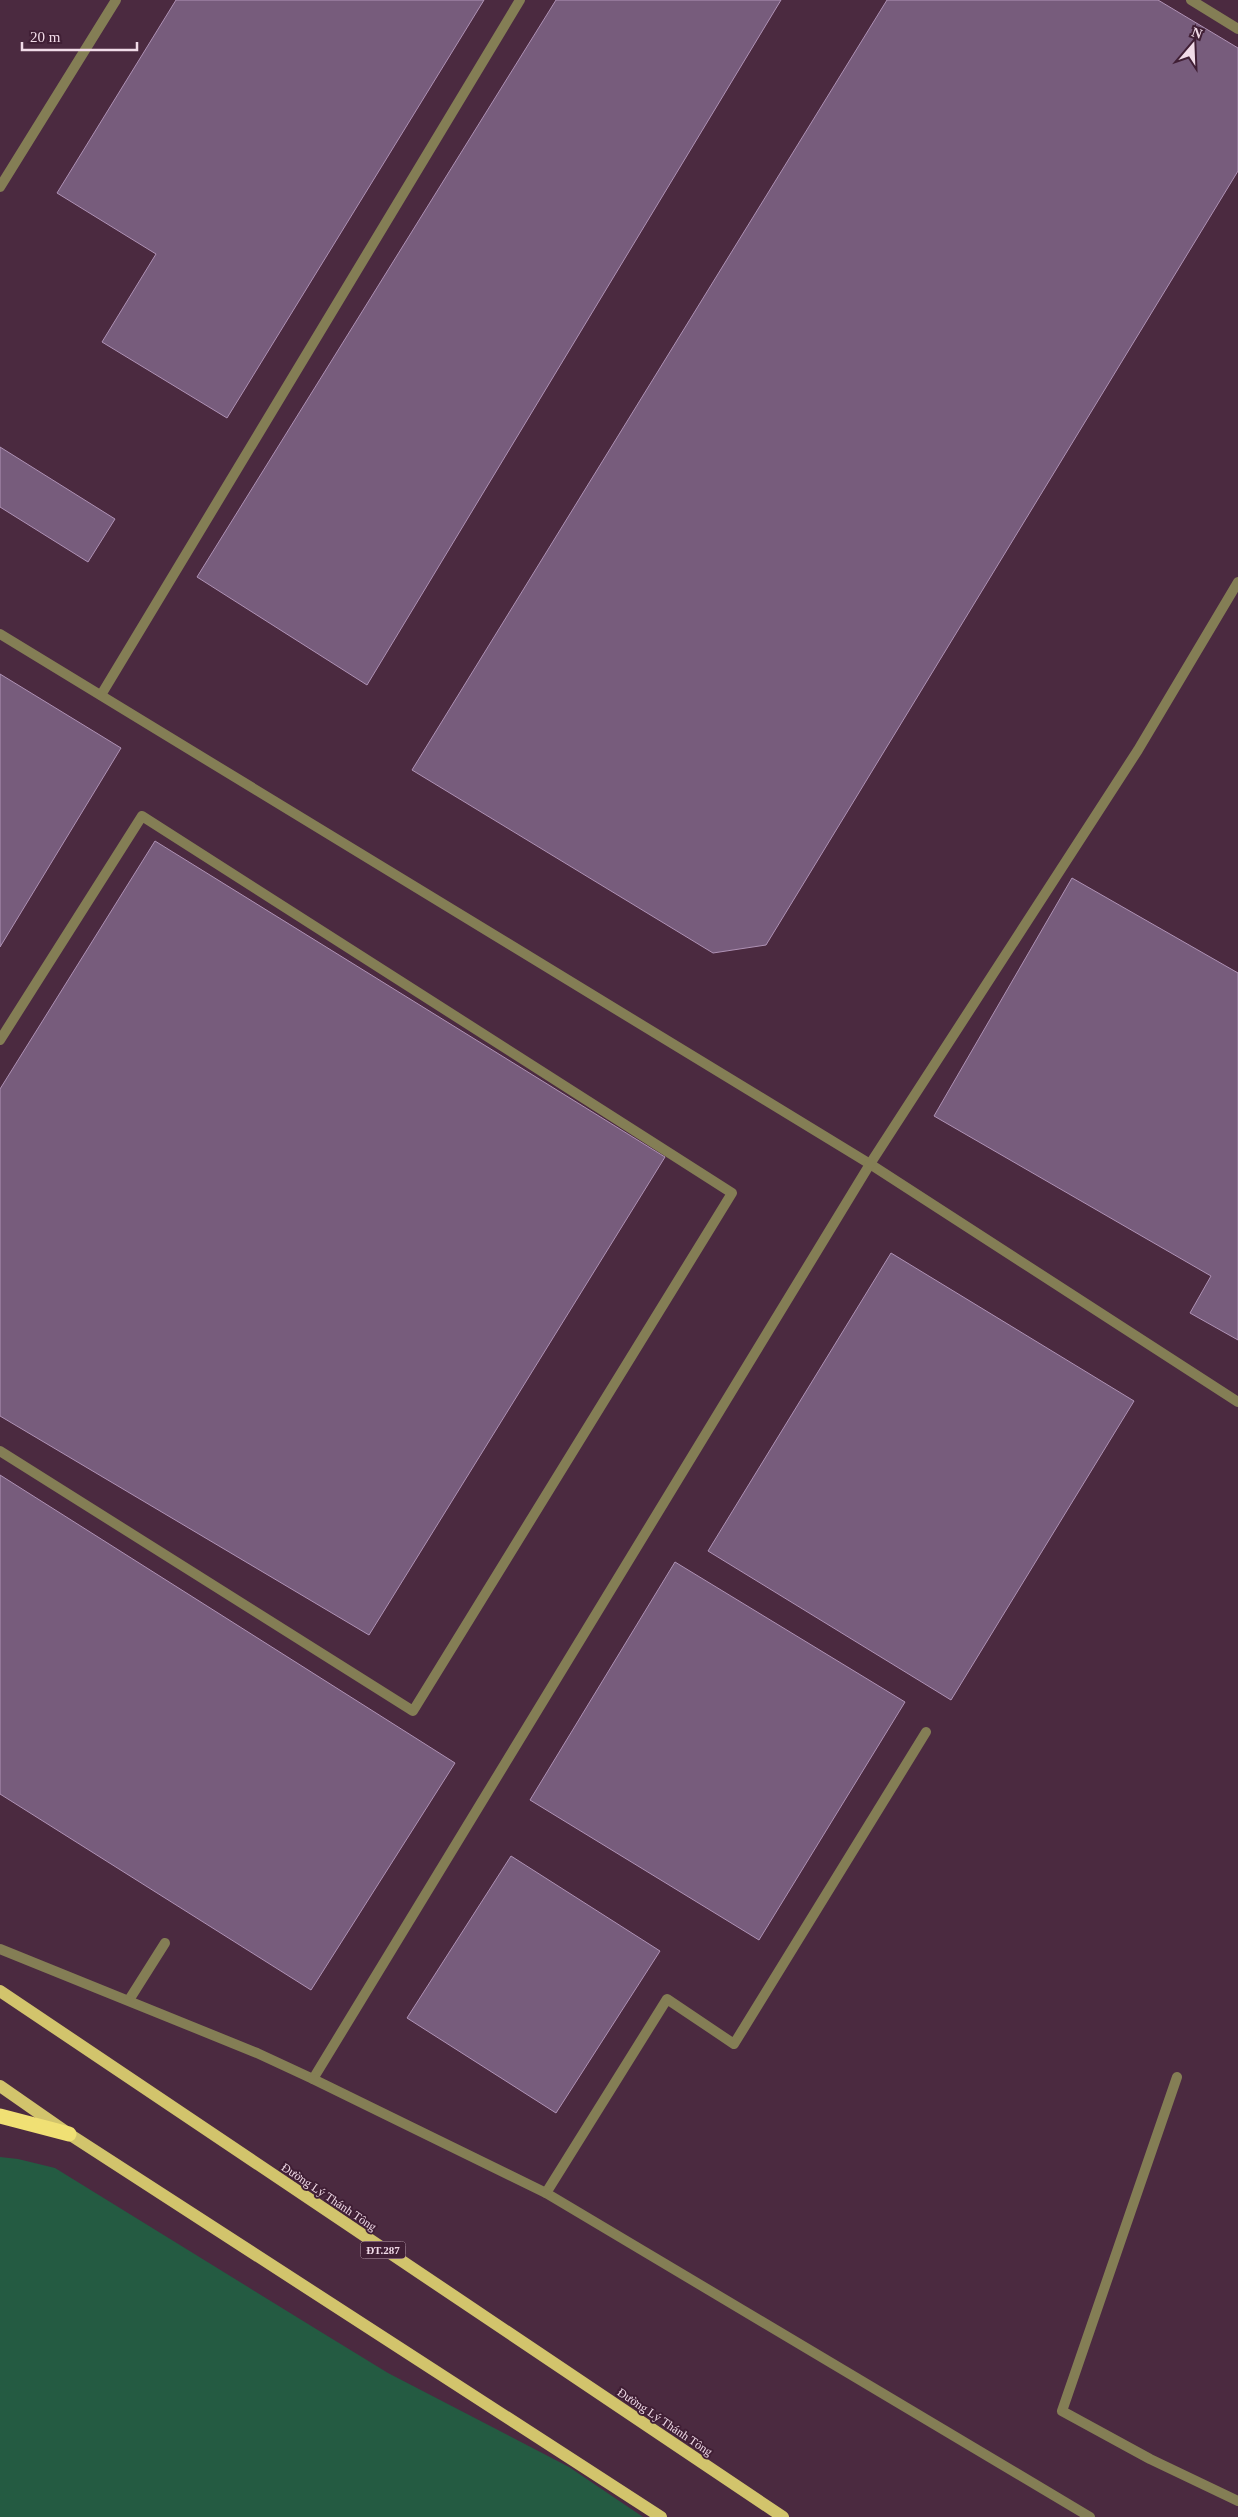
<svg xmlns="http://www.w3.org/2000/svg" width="1238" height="2517" viewBox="0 0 1238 2517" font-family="Georgia,serif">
  <rect width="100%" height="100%" fill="#4b2a40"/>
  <polygon fill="#245b42" points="0,2157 18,2159 55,2168 321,2332 388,2373 569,2467 643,2517 0,2517"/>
  <g fill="#775c7c" stroke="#af92b5">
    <polygon points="176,0 484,0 227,418 102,342 156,254 57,193"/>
    <polygon points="556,0 781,0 367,685 197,577"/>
    <polygon points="887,0 1158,0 1238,48 1238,171 766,945 713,953 412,770"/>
    <polygon points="0,447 115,519 88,562 0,507"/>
    <polygon points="0,674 121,748 0,947"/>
    <polygon points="155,841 665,1157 369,1635 0,1416 0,1089"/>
    <polygon points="1072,878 1238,973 1238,1340 1190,1313 1211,1276 934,1116"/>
    <polygon points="891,1253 1134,1401 951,1700 708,1551"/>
    <polygon points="0,1475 455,1763 311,1990 0,1794"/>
    <polygon points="675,1562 905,1702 759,1940 530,1800"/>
    <polygon points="511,1856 660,1951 556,2113 407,2018"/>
  </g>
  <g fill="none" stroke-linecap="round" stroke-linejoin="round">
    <g stroke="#847e55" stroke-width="10">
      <polyline points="101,695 520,0"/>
      <polyline points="0,1040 142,816 732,1193 413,1711 0,1451"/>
      <polyline points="129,2000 165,1943"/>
      <polyline points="1177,2077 1062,2411 1150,2459 1238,2501"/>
      <polyline points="546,2193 667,1999 734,2044 926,1732"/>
    </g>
    <g stroke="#847e55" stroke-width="10">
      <polyline points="1191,0 1238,29"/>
      <polyline points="0,187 116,0"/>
      <polyline points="0,634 870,1164 1238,1402"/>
      <polyline points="0,1949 257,2053 313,2079 870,1164 1138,750 1238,582"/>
      <polyline points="313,2079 546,2193 1090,2517"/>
    </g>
    <g stroke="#d2c46c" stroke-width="12">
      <polyline points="0,1991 783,2517"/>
      <polyline points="0,2086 69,2134 661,2517"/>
    </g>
    <polyline stroke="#f0e074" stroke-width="15" points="0,2116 69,2134"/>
  </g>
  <g text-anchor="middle" stroke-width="4" stroke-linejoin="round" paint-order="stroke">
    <rect fill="#401f35" stroke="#bca3b2" stroke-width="1" x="360.5" y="2241.5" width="45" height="17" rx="4"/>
    <g font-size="11" font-weight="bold" fill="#f1dbe8">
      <text x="383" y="2254">ĐT.287</text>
    </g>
    <g font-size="12" fill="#f1dbe8" stroke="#401f35">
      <text transform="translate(329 2197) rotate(34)" y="4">Đường Lý Thánh Tông</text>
      <text transform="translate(665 2422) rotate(34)" y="4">Đường Lý Thánh Tông</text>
    </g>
  </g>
  <g transform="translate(1193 45) rotate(19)" stroke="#401f35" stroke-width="4" paint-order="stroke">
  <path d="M0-4L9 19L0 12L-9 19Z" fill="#f1dbe8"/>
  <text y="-8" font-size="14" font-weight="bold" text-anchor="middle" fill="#f1dbe8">N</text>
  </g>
  <path d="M22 42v8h115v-8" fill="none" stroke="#f1dbe8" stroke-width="2.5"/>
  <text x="30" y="42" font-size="15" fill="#f1dbe8" stroke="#401f35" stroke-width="4" paint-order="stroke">20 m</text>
</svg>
